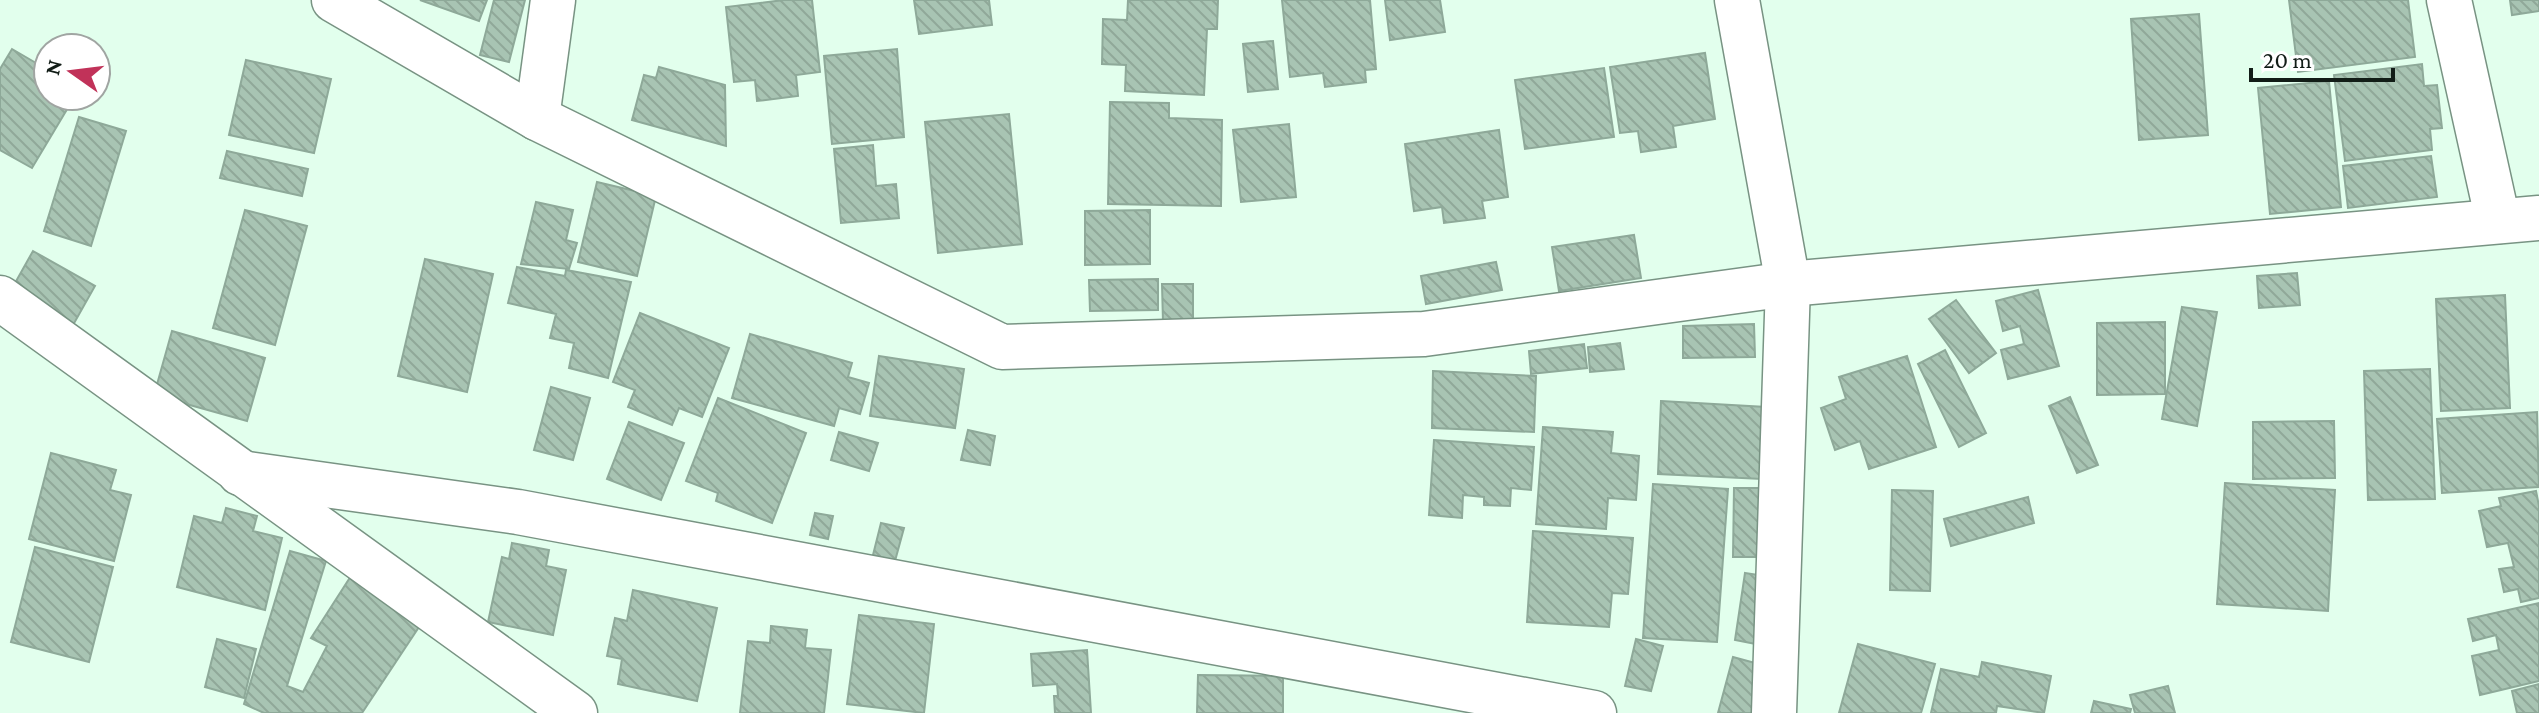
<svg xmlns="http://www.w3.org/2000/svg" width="2539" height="713" viewBox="0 0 2539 713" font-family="'Crimson Pro',serif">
  <defs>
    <pattern id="building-back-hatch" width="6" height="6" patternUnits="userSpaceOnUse" patternTransform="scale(2)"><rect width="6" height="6" fill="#a8c4b3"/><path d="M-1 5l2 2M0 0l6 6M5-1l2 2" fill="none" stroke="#90a899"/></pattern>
  </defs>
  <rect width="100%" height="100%" fill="#e2ffed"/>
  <g fill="url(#building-back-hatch)" stroke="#8ea999" stroke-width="2">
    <polygon points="420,0 487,0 479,21"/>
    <polygon points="494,0 525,0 509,62 480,55"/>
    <polygon points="784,0 812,0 820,72 796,75 798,96 757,101 755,80 734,82 726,7"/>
    <polygon points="914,0 989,0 992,25 919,34"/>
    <polygon points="1128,0 1218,0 1217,29 1207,29 1204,95 1125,91 1126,65 1102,64 1103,19 1127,20"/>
    <polygon points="1282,0 1370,0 1376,69 1365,70 1366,82 1325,87 1323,73 1290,77"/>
    <polygon points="1385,0 1440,0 1445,32 1390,40"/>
    <polygon points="2289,0 2408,0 2415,57 2298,72"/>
    <polygon points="2510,0 2539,0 2539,11 2512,15"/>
    <polygon points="2199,14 2208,135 2139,140 2131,19"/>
    <polygon points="1273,41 1278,89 1248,92 1243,44"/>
    <polygon points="12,49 48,70 48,96 75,96 32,168 0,150 0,69"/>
    <polygon points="897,49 904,137 832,144 824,56"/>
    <polygon points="1705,53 1715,119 1673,126 1676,147 1641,152 1638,131 1620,133 1610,67"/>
    <polygon points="246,60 331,79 314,153 229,135"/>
    <polygon points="2422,64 2424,86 2437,85 2442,128 2430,129 2432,150 2345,161 2334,75"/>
    <polygon points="659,67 725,85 726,146 632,120 644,75 656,78"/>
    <polygon points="1604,68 1614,137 1525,149 1515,80"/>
    <polygon points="2329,81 2341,207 2270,214 2258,88"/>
    <polygon points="1110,102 1169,103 1169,118 1222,120 1221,206 1108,204"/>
    <polygon points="1009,114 1022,244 938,253 925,122"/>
    <polygon points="79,117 126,131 91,246 44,231"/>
    <polygon points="1289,124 1296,197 1241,202 1233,130"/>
    <polygon points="1499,130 1508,197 1482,201 1485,218 1444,223 1442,207 1414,211 1405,144"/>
    <polygon points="873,145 876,186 896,184 899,218 841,223 834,149"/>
    <polygon points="227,151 308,169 302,196 220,178"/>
    <polygon points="2431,156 2437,197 2348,208 2343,166"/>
    <polygon points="597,182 656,196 637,276 578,262"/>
    <polygon points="536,202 573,210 566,240 577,243 569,269 521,264"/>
    <polygon points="245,210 307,226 275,345 213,328"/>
    <polygon points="1150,210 1150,264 1085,265 1085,211"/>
    <polygon points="1634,235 1641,278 1559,291 1552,247"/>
    <polygon points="33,251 95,286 68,334 6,299"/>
    <polygon points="425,259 493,274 467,392 398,376"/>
    <polygon points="1496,262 1502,290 1426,304 1421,276"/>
    <polygon points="517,267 565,276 566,270 631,282 608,378 569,368 574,343 550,338 556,314 508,303"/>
    <polygon points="2297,273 2300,305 2259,308 2257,276"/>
    <polygon points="1158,279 1158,310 1090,311 1089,280"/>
    <polygon points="1162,284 1193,284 1193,322 1163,322"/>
    <polygon points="2038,290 2059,366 2008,379 2001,350 2024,344 2020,326 2003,331 1996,301"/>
    <polygon points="2505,295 2510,408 2441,411 2436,299"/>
    <polygon points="1956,300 1996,353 1969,373 1929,319"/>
    <polygon points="2182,307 2217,312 2197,426 2162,419"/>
    <polygon points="640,313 729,348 702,417 679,408 672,425 628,407 635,390 613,382"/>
    <polygon points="2165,322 2165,394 2097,395 2097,323"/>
    <polygon points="1754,324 1755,357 1683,358 1683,326"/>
    <polygon points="172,331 265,358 247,421 154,395"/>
    <polygon points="750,334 852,363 848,377 869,383 860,414 839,408 834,426 732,398"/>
    <polygon points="1620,343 1624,369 1590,372 1588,347"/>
    <polygon points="1584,344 1587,368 1531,374 1529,351"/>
    <polygon points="1945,350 1986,433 1959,447 1918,364"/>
    <polygon points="879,356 964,369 955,428 870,416"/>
    <polygon points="1907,356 1936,447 1869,469 1860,441 1835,450 1821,408 1846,399 1839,377"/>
    <polygon points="2430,369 2435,499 2368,500 2364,371"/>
    <polygon points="1433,371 1536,376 1534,432 1432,428"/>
    <polygon points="551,387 590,398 573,460 534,450"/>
    <polygon points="2070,397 2098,465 2077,473 2049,406"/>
    <polygon points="718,398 806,433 772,523 716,501 718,493 686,481"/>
    <polygon points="1661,401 1766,407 1762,479 1658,474"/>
    <polygon points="2537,412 2539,487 2442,493 2437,419"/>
    <polygon points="2334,421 2335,478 2253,479 2253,422"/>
    <polygon points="629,422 684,443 661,500 607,479"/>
    <polygon points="1543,427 1613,432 1611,453 1639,456 1636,500 1608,498 1606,529 1536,524"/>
    <polygon points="968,430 995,436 990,465 961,460"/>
    <polygon points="839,432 878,443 869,471 831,460"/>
    <polygon points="1434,440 1534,447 1531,490 1511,488 1510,506 1484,505 1484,497 1463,495 1462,518 1429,515"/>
    <polygon points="51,453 116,470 110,490 131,495 114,561 29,539"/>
    <polygon points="2225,483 2335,490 2328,611 2217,604"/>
    <polygon points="1653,484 1728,489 1717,642 1643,638"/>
    <polygon points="1734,488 1773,488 1772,557 1733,557"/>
    <polygon points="1892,490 1933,491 1930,591 1890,590"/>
    <polygon points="2536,491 2539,506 2539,598 2521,602 2518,589 2504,592 2499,569 2514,567 2508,543 2487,547 2479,511 2501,506 2499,498"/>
    <polygon points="2028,497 2034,523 1951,546 1944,519"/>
    <polygon points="226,508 257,516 253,531 282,538 265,610 177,587 194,516 222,523"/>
    <polygon points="815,513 833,516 828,539 810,535"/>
    <polygon points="881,523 904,528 895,561 873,555"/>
    <polygon points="1533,531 1633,538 1628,594 1612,593 1609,627 1527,622"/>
    <polygon points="512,543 549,550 546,566 566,570 553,635 488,622 502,557 509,559"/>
    <polygon points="35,547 113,567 89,662 11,642"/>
    <polygon points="290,551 326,561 287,686 303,692 327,646 311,638 351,576 419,627 362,713 264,713 244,704"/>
    <polygon points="1745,573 1772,577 1761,645 1735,640"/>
    <polygon points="633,590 717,608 697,701 618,684 622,659 607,656 615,618 627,621"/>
    <polygon points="2539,603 2539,681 2480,695 2472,656 2499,650 2496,635 2473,641 2468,619"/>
    <polygon points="859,615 934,624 924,713 847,704"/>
    <polygon points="771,626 807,630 805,648 831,650 824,713 740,713 748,641 770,643"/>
    <polygon points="217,639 256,649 244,698 205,687"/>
    <polygon points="1636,639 1663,646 1651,691 1625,686"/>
    <polygon points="1858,644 1935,664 1921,713 1839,713"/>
    <polygon points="1087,650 1091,713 1055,713 1054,696 1058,696 1057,684 1033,686 1031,654"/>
    <polygon points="1733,657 1766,666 1753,713 1718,713"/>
    <polygon points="1982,662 2051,676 2044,713 1997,706 1996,713 1931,713 1941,669 1979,677"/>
    <polygon points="1198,675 1283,676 1283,713 1197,713"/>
    <polygon points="2539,684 2539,713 2517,713 2512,691"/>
    <polygon points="2168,686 2175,713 2135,713 2130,695"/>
    <polygon points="2094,701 2131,709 2130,713 2091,713"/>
  </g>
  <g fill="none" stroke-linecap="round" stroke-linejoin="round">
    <defs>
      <g id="minor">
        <polyline points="334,0 537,118 1002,347 1424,334 1788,284 2539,218"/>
        <polyline points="1737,0 1788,284 1774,713"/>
        <polyline points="2449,0 2498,221"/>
        <polyline points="537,118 553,0"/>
        <polyline points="0,298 575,713"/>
        <polyline points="240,473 518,512 1594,713"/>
      </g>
    </defs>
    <use href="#minor" stroke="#789383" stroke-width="47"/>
    <use href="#minor" stroke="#fff" stroke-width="44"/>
  </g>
  <g transform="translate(72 72) rotate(284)"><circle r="38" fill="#ffffff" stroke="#a0a5a2" stroke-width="2"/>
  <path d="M0-6L14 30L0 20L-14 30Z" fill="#c13259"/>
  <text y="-12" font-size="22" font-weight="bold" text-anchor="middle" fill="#121d17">N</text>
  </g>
  <path d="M2251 68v12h142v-12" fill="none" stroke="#121d17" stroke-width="4"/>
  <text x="2263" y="68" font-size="24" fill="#121d17" stroke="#ffffff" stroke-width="6" paint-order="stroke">20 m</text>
</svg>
